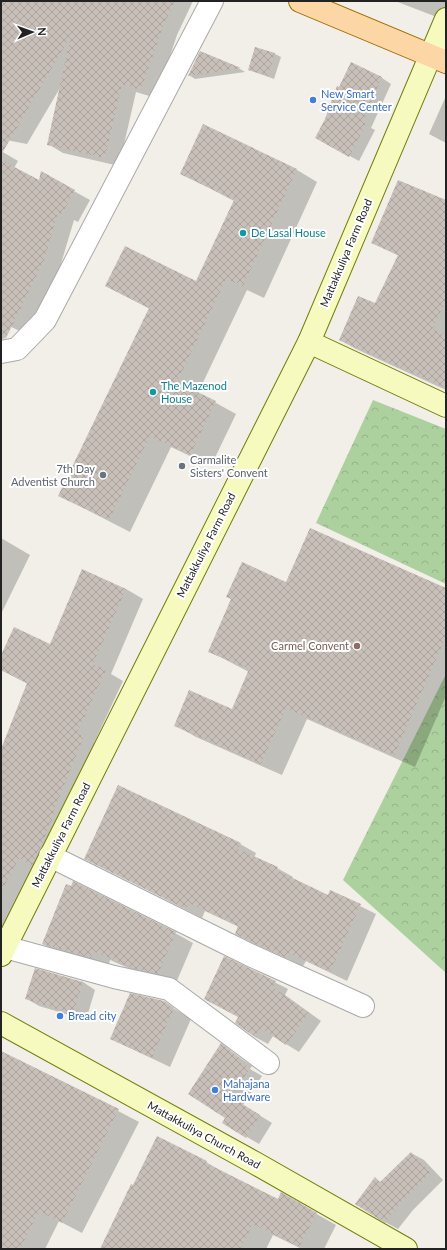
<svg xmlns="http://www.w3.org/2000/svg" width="447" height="1250" viewBox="0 0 447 1250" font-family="Lato,sans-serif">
  <defs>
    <pattern id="forest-crowns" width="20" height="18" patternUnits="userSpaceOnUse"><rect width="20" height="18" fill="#add19e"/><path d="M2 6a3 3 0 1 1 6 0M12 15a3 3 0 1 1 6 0" fill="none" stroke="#95b388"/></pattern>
    <pattern id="building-cross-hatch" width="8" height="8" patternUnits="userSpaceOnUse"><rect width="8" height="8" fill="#c7bfb8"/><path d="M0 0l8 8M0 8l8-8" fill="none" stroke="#aba49e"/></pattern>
  </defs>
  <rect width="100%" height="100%" fill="#f2efe9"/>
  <g fill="url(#forest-crowns)">
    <polygon points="373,400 446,429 446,584 316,523"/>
    <polygon points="446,674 446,973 343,880"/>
  </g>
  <g fill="#0003">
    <polygon points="1,1 193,1 177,35 156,98 136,92 119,166 63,153 48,144 60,88 27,144 1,139"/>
    <polygon points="395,1 446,1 446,9 442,19"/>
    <polygon points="201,52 240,69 245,72 195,79 189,75"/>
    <polygon points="275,54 281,57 274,79 249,70"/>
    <polygon points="382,78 391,84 371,128 375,130 359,161 326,143 326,119 340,88"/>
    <polygon points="446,96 446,143 429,134"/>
    <polygon points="203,126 297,170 317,182 264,298 247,290 198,393 236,414 211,466 171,447 130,532 60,496 150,309 106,286 197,282 234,201 181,173"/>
    <polygon points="1,151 18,161 14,168 40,181 41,173 90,200 78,222 74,220 60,267 28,335 1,322"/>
    <polygon points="446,201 446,390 356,349 340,340 375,305 399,256 373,243"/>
    <polygon points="1,538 30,555 1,614"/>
    <polygon points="287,584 446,589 446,696 415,767 307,719 282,775 196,737 175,725 232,710 249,672 209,651 232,599"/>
    <polygon points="126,589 143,599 111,674 123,681 94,743 101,747 1,935 1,752 28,684 1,670 1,658 50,645"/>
    <polygon points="240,844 256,853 254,858 277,868 293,877 292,879 328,896 330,891 376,914 347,981 306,961 303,966 252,942 239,927 205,911 202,918 85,858"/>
    <polygon points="175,933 193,943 176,983 151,978 110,960 108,967 61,954 43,944"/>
    <polygon points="225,957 288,989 285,995 321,1021 299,1052 273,1036 268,1044 255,1037 239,1017"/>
    <polygon points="83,982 95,990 86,1020 39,1006 27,999"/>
    <polygon points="163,1002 191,1019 170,1067 111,1039"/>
    <polygon points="221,1045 252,1066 250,1069 262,1076 243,1105 272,1123 259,1144 247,1137 226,1118"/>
    <polygon points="1,1052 61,1081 139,1122 82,1233 59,1221 45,1249 1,1249"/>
    <polygon points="411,1153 424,1160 443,1180 413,1210 398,1229 385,1222 375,1179 381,1182"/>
    <polygon points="206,1162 226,1174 278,1200 281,1194 336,1225 324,1249 302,1249 273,1235 266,1249 101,1249 133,1187"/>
  </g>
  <g fill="url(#building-cross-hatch)">
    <polygon points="1,1 175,1 163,26 141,90 122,84 105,158 47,145 71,35 1,155"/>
    <polygon points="255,47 275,53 268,76 248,70"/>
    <polygon points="200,51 241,68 188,76"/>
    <polygon points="351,62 382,77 362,122 366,124 349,157 315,138 325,119 337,86 339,87"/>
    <polygon points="203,124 297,169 243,286 226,279 177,382 216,401 190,455 150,436 109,520 58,496 149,308 105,286 125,246 196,281 234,200 180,174"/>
    <polygon points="1,160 39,180 41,171 75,190 62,214 58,212 45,258 6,338 1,339"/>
    <polygon points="398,180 446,200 446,301 432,329 446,335 446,388 339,340 358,296 375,303 398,255 371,243"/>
    <polygon points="310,528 446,588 446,636 394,756 286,708 261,764 174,726 189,690 232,709 249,669 208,652 231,599 226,597 242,562 286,582"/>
    <polygon points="82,569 126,589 93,664 106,670 77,733 84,736 54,810 56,810 35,860 32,865 19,858 1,892 1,749 27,683 1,670 1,655 14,627 50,644"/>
    <polygon points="118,785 241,843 238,849 278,867 276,870 328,895 330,890 361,904 330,972 289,953 287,958 255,944 235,934 238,926 189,903 186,909 84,859"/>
    <polygon points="73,881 176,932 158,974 132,968 93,951 91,958 42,944 66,884 71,886"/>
    <polygon points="224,956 276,981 273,987 309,1013 286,1045 261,1028 255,1037 235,1023 238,1017 204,999"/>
    <polygon points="35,968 83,982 73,1014 25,999"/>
    <polygon points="130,993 164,1001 174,1008 152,1058 110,1039"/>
    <polygon points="221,1043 240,1058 238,1061 250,1068 231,1097 260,1115 246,1138 222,1123 225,1118 188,1094"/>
    <polygon points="1,1051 119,1109 62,1223 39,1211 20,1249 1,1249"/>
    <polygon points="157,1136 207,1161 206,1163 278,1199 281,1192 317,1213 299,1247 253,1224 240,1249 100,1249 131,1184 133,1185"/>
    <polygon points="411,1152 431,1173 400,1203 385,1223 355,1204 375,1177 380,1182"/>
  </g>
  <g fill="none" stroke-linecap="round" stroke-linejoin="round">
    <defs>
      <g id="street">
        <polyline points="1,352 17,349 45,320 212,1"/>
        <polyline points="50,856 250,955 363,1006"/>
        <polyline points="5,947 114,977 169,989 268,1063"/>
      </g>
      <g id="secondary">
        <polyline points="309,342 446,406"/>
        <polyline points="1,955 309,342 446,19"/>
        <polyline points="1,1023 255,1163 406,1249"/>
      </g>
      <polyline id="primary" points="300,1 446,62"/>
    </defs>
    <use href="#street" stroke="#a9a9a9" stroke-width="24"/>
    <use href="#secondary" stroke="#707d05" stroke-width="24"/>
    <use href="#primary" stroke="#a06b00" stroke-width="24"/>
    <use href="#street" stroke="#fff" stroke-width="22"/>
    <use href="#secondary" stroke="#f7fabf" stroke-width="22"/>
    <use href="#primary" stroke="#fcd6a4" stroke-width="22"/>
  </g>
  <g fill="#3f7fe0" stroke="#fff" stroke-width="1.5">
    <circle cx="313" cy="100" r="4"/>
    <circle cx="60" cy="1016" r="4"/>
    <circle cx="215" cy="1090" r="4"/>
  </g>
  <g fill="#0f9aa8" stroke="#fff" stroke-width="1.5">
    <circle cx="243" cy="233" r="4"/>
    <circle cx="153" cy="392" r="4"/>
  </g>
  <g fill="#6b7280" stroke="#fff" stroke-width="1.5">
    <circle cx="182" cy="466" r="4"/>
    <circle cx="103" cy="475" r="4"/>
  </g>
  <circle fill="#8d6e63" stroke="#fff" stroke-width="1.5" cx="357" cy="646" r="4"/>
  <g text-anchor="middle" stroke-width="4" stroke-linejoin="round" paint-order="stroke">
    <g font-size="11" fill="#366cbe" stroke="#fff" text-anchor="start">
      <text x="321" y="98">New Smart<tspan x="321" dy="13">Service Center</tspan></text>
      <text x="68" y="1020">Bread city</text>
      <text x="223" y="1088">Mahajana<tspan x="223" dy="13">Hardware</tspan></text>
    </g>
    <g font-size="11" fill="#0d838f" stroke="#fff" text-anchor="start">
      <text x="251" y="237">De Lasal House</text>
      <text x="161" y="390">The Mazenod<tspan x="161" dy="13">House</tspan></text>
    </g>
    <g font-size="11" fill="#222" stroke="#fff">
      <text transform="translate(346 253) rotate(-67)" y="4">Mattakkuliya Farm Road</text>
      <text transform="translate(206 545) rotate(-63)" y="4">Mattakkuliya Farm Road</text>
      <text transform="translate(61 835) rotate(-63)" y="4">Mattakkuliya Farm Road</text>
      <text transform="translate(204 1135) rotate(29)" y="4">Mattakkuliya Church Road</text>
    </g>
    <g font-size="11" fill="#5b616d" stroke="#fff" text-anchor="start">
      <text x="190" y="464">Carmalite<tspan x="190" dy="13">Sisters' Convent</tspan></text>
      <text x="95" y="473" text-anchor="end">7th Day<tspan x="95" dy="13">Adventist Church</tspan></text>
    </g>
    <g font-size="11" fill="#785e54" stroke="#fff" text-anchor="end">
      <text x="349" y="650">Carmel Convent</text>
    </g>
  </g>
  <rect width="447" height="1250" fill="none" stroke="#222222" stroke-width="4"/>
  <g transform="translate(32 32) rotate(88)" stroke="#ffffff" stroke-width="3" paint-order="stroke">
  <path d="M0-3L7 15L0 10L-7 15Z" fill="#222222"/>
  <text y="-6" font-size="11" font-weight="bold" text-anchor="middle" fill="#222222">N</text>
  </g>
</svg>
